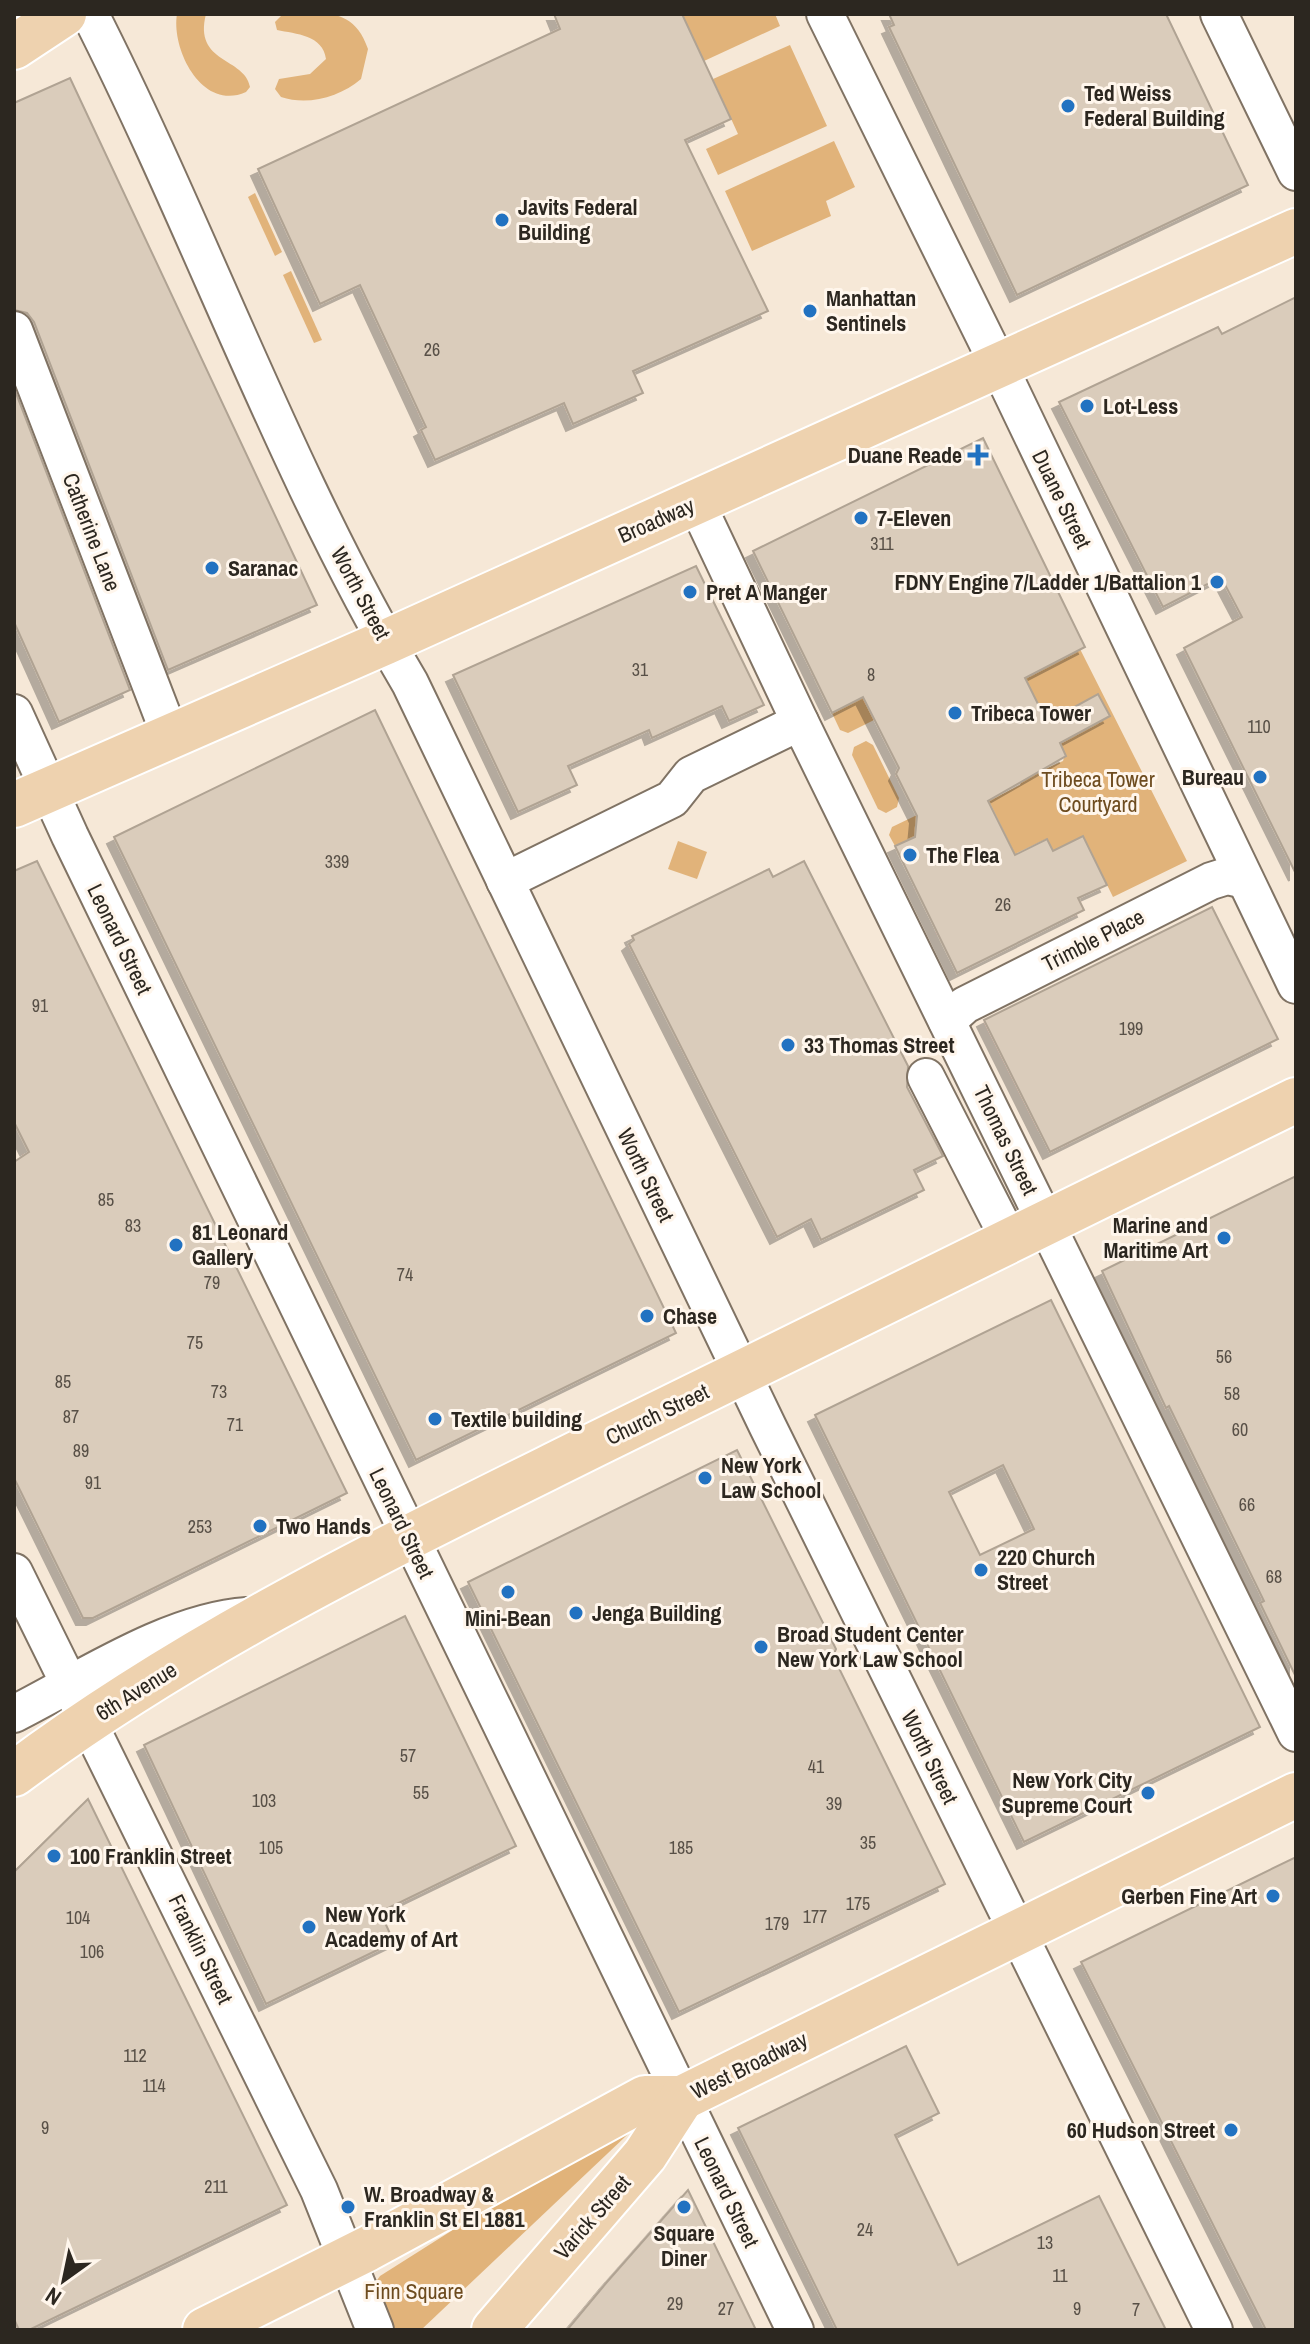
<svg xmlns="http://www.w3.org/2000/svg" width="1310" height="2344" viewBox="0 0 1310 2344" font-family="'Archivo Narrow',sans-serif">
  <defs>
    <filter id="shadow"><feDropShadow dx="-7" dy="7" stdDeviation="0" flood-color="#0004"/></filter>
  </defs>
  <rect width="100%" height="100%" fill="#f6e8d7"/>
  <g fill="#e1b37a">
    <path d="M177,14H206C193,64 245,57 250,87L246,92C202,112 171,49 177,14Z"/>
    <path d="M283,14C322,14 353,5 368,49L361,79C340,97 308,106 281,97L275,89L279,79L310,74L326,59C323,35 296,34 277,30L275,22Z"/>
    <polygon points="682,14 775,14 780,26 704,61"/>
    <polygon points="790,45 827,126 718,175 706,149 738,134 713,79"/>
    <polygon points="834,141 855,187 826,201 831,216 752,251 725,191"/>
    <polygon points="255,193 282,252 275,256 248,197"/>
    <polygon points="291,271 322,340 314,343 283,275"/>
    <polygon points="1080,649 1187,861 1113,897 1083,836 1053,851 1046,839 1015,854 989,801 1020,785 1022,779 1063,761 1065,754 1057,746 1024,678"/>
    <polygon points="863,697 874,720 848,733 840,730 832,713"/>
    <polygon points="866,741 873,745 899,798 897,807 886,813 878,809 852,755 854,747"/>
    <polygon points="917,815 928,830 895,846 889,835 892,827"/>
    <polygon points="678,841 707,852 697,879 668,869"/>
    <polygon points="641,2111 645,2118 421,2330 392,2330 375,2283 380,2276"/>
  </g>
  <g fill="#daccbb" stroke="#b0a393" stroke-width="2" fill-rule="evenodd" filter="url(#shadow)">
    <polygon points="554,14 682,14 731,119 685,140 768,311 633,371 643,393 573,424 564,403 435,460 421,430 426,427 360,285 320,304 258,169 560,29"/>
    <polygon points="889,14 1166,14 1248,185 1017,295 889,27 894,25"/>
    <polygon points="70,78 317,605 168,670 34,322 27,313 14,310 14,103"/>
    <polygon points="1296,297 1296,874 1184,648 1242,617 1221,577 1163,607 1059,402 1218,327 1222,334"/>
    <polygon points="14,388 130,690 59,722 14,622"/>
    <polygon points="983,438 1085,647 1025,678 1047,722 1098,694 1110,716 1060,743 1066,756 988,801 1015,855 1047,839 1053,851 1083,836 1107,885 1078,898 1084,910 957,973 895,846 915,837 917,816 896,774 899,768 863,697 832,713 753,551"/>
    <polygon points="696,566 764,705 729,721 722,706 652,738 649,730 568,766 577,785 518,812 453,675"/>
    <polygon points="375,710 676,1333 416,1460 114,837"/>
    <polygon points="37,861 347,1493 93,1618 83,1618 14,1478 14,1162 29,1152 14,1122 14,871"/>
    <polygon points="804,861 908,1066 907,1087 943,1156 914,1170 924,1190 821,1240 811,1219 777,1237 629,944 634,940 632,936 769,869 773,877"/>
    <polygon points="1212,907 1278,1039 1050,1152 984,1020"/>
    <polygon points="1296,1176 1296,1677 1260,1603 1264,1601 1169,1406 1166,1408 1102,1271"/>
    <path d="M1051,1300L1260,1727L1024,1842L815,1415ZM1003,1465L1034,1529L980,1555L949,1492Z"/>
    <polygon points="737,1450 836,1649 833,1656 945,1884 679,2012 468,1582"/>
    <polygon points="405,1616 516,1846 380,1912 394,1942 266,2004 144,1745"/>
    <polygon points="88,1799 287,2205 29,2330 19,2330 14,2319 14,1872"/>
    <polygon points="1296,1857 1296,2330 1266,2330 1081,1962"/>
    <polygon points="906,2046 939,2113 895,2135 958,2265 1099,2196 1166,2330 837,2330 738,2128"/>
    <polygon points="688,2190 756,2330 567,2330 607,2282"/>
  </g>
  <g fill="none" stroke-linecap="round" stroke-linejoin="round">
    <defs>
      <g id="minor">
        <path d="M90,14C202,235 284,470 410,683L768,1427L1214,2330"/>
        <polyline points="825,14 999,366 1296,985"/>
        <polyline points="1219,14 1296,172"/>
        <polyline points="14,330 170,735"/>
        <polyline points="696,502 800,722 1296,1733"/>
        <polyline points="14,713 70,836 795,2330"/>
        <polyline points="505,881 672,799 691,775 800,722"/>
        <polyline points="947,1021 965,1005 1211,881 1227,876 1245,880"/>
        <polyline points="926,1077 1010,1241"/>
        <polyline points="14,1572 319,2190 375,2330"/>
        <path d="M14,1714C83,1679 170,1621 247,1616"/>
      </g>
      <g id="major">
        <polyline points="14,47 64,14"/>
        <polyline points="14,805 386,642 1296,231"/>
        <path d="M14,1774C193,1640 397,1543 596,1444C829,1329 1063,1215 1296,1100"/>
        <polyline points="205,2330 367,2249 645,2098 682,2098 1296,1795"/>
        <polyline points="494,2330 645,2155 682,2098"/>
      </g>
    </defs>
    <use href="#minor" stroke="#807364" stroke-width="40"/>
    <use href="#major" stroke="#fff" stroke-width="48"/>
    <use href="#minor" stroke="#fff" stroke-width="36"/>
    <use href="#major" stroke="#eed2af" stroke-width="44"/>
  </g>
  <g fill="#2272c1" stroke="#fff6ec" stroke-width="3">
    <circle cx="1068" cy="106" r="8"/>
    <circle cx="502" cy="220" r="8"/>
    <circle cx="810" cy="311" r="8"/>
    <circle cx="1087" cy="406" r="8"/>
    <path d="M974 443h8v8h8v8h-8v8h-8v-8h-8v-8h8z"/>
    <circle cx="861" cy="518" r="8"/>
    <circle cx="212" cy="568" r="8"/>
    <circle cx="1217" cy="582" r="8"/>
    <circle cx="690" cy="592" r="8"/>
    <circle cx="955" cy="713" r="8"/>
    <circle cx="1260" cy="777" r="8"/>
    <circle cx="910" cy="855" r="8"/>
    <circle cx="788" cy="1045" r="8"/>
    <circle cx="1224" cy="1238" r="8"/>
    <circle cx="176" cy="1245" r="8"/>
    <circle cx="647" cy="1316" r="8"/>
    <circle cx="435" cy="1419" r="8"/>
    <circle cx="705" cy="1478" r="8"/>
    <circle cx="260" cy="1526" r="8"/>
    <circle cx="981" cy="1570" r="8"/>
    <circle cx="508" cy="1592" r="8"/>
    <circle cx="576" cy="1613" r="8"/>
    <circle cx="761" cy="1647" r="8"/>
    <circle cx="1148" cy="1793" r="8"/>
    <circle cx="54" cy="1856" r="8"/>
    <circle cx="1273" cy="1896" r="8"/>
    <circle cx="309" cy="1927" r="8"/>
    <circle cx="1231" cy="2130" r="8"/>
    <circle cx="348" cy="2207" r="8"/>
    <circle cx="684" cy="2207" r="8"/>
  </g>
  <g text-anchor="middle" stroke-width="6" stroke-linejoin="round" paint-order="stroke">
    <g font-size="18" fill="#585047">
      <text x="432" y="356">26</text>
      <text x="882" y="550">311</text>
      <text x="640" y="676">31</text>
      <text x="871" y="681">8</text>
      <text x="1259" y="733">110</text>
      <text x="337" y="868">339</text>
      <text x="1003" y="911">26</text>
      <text x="40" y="1012">91</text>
      <text x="1131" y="1035">199</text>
      <text x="106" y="1206">85</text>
      <text x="133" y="1232">83</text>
      <text x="405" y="1281">74</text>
      <text x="212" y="1289">79</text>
      <text x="195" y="1349">75</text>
      <text x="1224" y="1363">56</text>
      <text x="63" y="1388">85</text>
      <text x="219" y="1398">73</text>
      <text x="1232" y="1400">58</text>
      <text x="71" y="1423">87</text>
      <text x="235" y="1431">71</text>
      <text x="1240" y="1436">60</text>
      <text x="81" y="1457">89</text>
      <text x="93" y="1489">91</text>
      <text x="1247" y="1511">66</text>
      <text x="200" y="1533">253</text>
      <text x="1274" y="1583">68</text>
      <text x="408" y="1762">57</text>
      <text x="816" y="1773">41</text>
      <text x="421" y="1799">55</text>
      <text x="264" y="1807">103</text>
      <text x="834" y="1810">39</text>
      <text x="868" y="1849">35</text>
      <text x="271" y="1854">105</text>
      <text x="681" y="1854">185</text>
      <text x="858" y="1910">175</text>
      <text x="815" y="1923">177</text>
      <text x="78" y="1924">104</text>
      <text x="777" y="1930">179</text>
      <text x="92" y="1958">106</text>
      <text x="135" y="2062">112</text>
      <text x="154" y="2092">114</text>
      <text x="45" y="2134">9</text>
      <text x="216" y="2193">211</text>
      <text x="865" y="2236">24</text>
      <text x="1045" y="2249">13</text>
      <text x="1060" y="2282">11</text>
      <text x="675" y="2310">29</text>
      <text x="726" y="2315">27</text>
      <text x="1077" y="2315">9</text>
      <text x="1136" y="2316">7</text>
    </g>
    <g font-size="22" font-weight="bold" fill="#2c2720" stroke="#fff6ec" text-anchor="start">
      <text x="1084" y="101">Ted Weiss<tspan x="1084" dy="25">Federal Building</tspan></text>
      <text x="518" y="215">Javits Federal<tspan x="518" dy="25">Building</tspan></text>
      <text x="826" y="306">Manhattan<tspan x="826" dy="25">Sentinels</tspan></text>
      <text x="1103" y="414">Lot-Less</text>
      <text x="962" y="463" text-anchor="end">Duane Reade</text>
      <text x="877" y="526">7-Eleven</text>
      <text x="228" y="576">Saranac</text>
      <text x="1201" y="590" text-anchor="end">FDNY Engine 7/Ladder 1/Battalion 1</text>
      <text x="706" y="600">Pret A Manger</text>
      <text x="971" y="721">Tribeca Tower</text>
      <text x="1244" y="785" text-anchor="end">Bureau</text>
      <text x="926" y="863">The Flea</text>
      <text x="804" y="1053">33 Thomas Street</text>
      <text x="1208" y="1233" text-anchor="end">Marine and<tspan x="1208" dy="25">Maritime Art</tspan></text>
      <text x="192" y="1240">81 Leonard<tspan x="192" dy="25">Gallery</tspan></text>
      <text x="663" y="1324">Chase</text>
      <text x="451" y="1427">Textile building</text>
      <text x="721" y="1473">New York<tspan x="721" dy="25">Law School</tspan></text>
      <text x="276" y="1534">Two Hands</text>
      <text x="997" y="1565">220 Church<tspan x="997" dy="25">Street</tspan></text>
      <text x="592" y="1621">Jenga Building</text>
      <text x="508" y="1626" text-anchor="middle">Mini-Bean</text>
      <text x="777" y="1642">Broad Student Center<tspan x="777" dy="25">New York Law School</tspan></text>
      <text x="1132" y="1788" text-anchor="end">New York City<tspan x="1132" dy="25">Supreme Court</tspan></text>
      <text x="70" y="1864">100 Franklin Street</text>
      <text x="1257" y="1904" text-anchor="end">Gerben Fine Art</text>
      <text x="325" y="1922">New York<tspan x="325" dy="25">Academy of Art</tspan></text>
      <text x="1215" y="2138" text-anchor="end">60 Hudson Street</text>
      <text x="364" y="2202">W. Broadway &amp;<tspan x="364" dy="25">Franklin St El 1881</tspan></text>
      <text x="684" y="2241" text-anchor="middle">Square<tspan x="684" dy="25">Diner</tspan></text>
    </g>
    <g font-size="22" fill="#2c2720" stroke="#fff6ec">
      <text transform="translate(1062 499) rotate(64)" y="8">Duane Street</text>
      <text transform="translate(656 520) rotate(-24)" y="8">Broadway</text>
      <text transform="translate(92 532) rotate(69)" y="8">Catherine Lane</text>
      <text transform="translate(361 593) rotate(62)" y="8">Worth Street</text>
      <text transform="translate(120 939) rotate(64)" y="8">Leonard Street</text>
      <text transform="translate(1093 940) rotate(-27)" y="8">Trimble Place</text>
      <text transform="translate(1006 1140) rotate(64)" y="8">Thomas Street</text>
      <text transform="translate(646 1175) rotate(64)" y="8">Worth Street</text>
      <text transform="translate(657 1414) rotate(-26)" y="8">Church Street</text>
      <text transform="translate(402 1523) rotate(64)" y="8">Leonard Street</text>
      <text transform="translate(136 1691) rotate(-32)" y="8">6th Avenue</text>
      <text transform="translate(930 1757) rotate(64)" y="8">Worth Street</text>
      <text transform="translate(201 1949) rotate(64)" y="8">Franklin Street</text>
      <text transform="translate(749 2065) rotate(-26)" y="8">West Broadway</text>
      <text transform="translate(727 2192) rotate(64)" y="8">Leonard Street</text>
      <text transform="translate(592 2217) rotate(-49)" y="8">Varick Street</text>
    </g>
    <g font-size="22" fill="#6e4c1f" stroke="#fff6ec">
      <text x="1098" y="787">Tribeca Tower<tspan x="1098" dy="25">Courtyard</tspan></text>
      <text x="414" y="2299">Finn Square</text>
    </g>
  </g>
  <rect width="1310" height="2344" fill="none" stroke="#2c2720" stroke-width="32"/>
  <g transform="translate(64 2280) rotate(213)" stroke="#fff6ec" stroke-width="6" paint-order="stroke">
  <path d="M0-6L14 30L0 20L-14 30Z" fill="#2c2720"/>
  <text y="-12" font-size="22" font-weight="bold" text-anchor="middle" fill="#2c2720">N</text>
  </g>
</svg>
